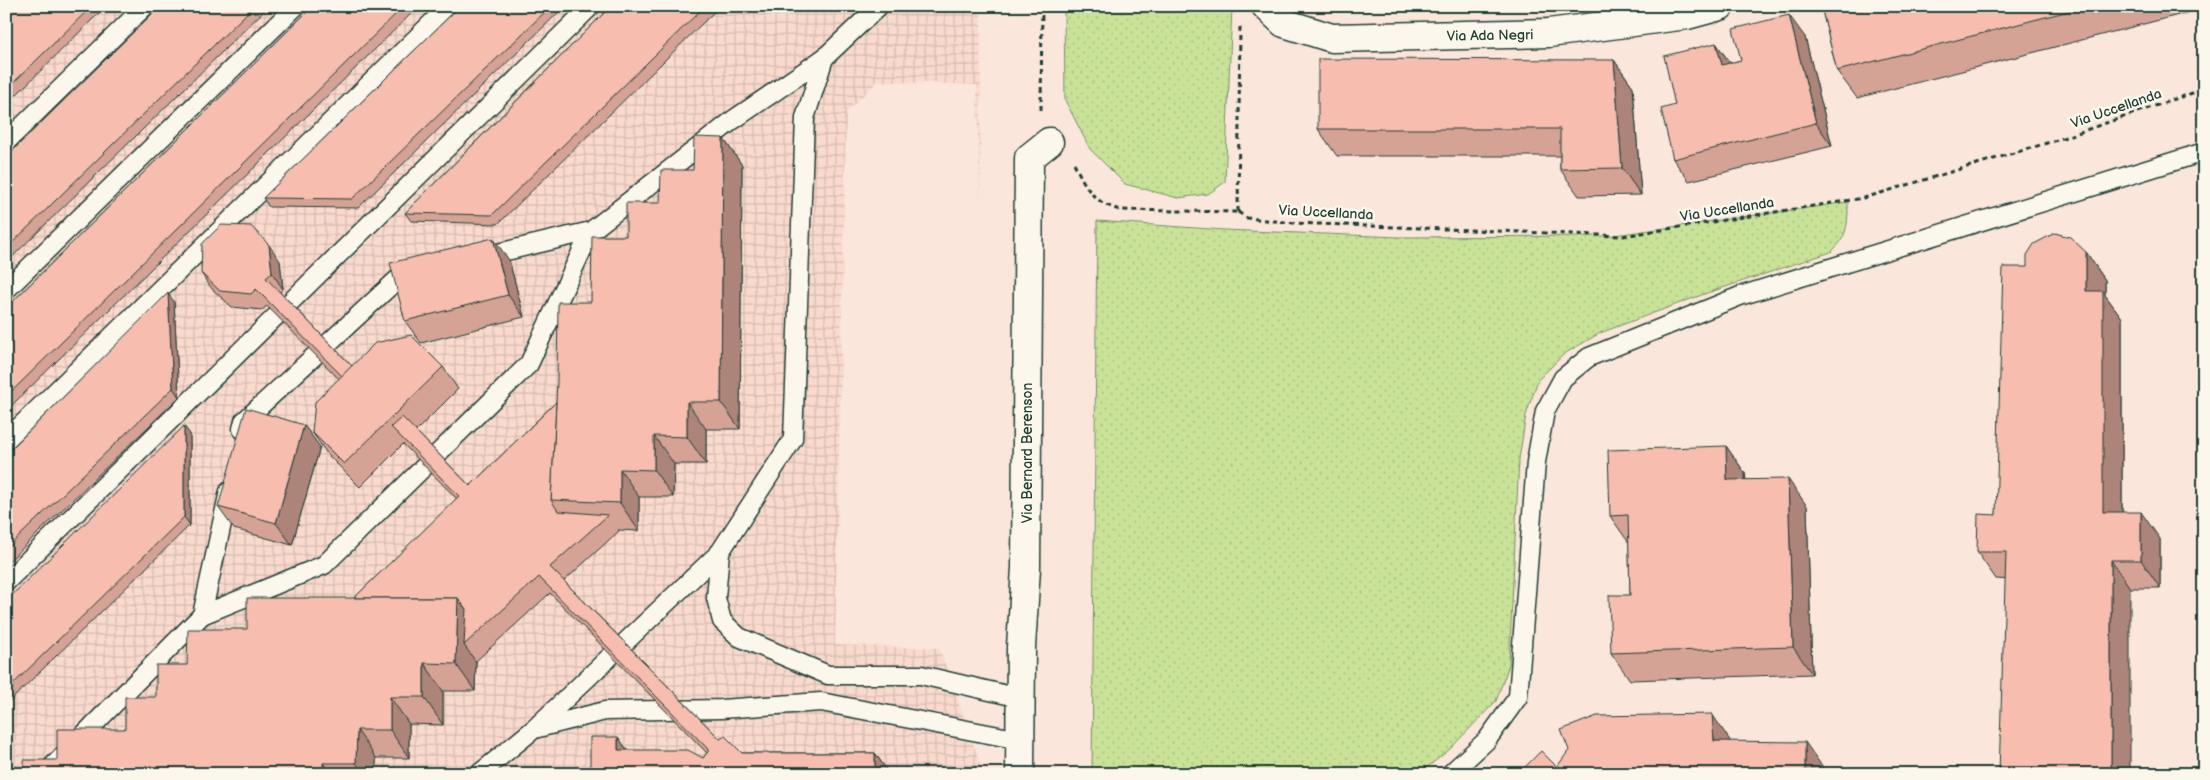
<svg xmlns="http://www.w3.org/2000/svg" width="2210" height="780" viewBox="0 0 2210 780" font-family="'Balsamiq Sans',sans-serif">
  <defs>
    <pattern id="industrial-grid" width="8" height="8" patternUnits="userSpaceOnUse" patternTransform="scale(1.25)"><rect width="8" height="8" fill="#f9dacd"/><path d="M0 4h8M4 0v8" fill="none" stroke="#d5bcb1"/></pattern>
    <pattern id="grass-dots" width="8" height="8" patternUnits="userSpaceOnUse" patternTransform="scale(1.25)"><rect width="8" height="8" fill="#c9e298"/><path d="M2 2h.1M6 6h.1" fill="none" stroke="#acc384" stroke-width="1.8" stroke-linecap="round"/></pattern>
  </defs>
  <rect width="100%" height="100%" fill="#fae6da"/>
  <filter id="ink" filterUnits="userSpaceOnUse"><feTurbulence type="fractalNoise" baseFrequency=".02" numOctaves="2"/><feDisplacementMap in="SourceGraphic" scale="10" xChannelSelector="R" yChannelSelector="G"/><feConvolveMatrix kernelMatrix="1 2 1 2 8 2 1 2 1" color-interpolation-filters="sRGB"/></filter>
  <g filter="url(#ink)">
    <polygon fill="url(#industrial-grid)" points="6,6 981,6 980,205 977,85 878,81 846,112 835,645 939,648 984,774 6,774"/>
    <g fill="url(#grass-dots)" stroke="#749066">
      <polygon points="1064,6 1232,6 1225,182 1208,194 1178,198 1125,184 1090,149 1065,100"/>
      <path d="M1848,202C1848,223 1848,237 1831,252L1707,293L1600,333L1564,354L1538,380L1526,415L1519,459L1509,665L1496,701L1450,749L1419,774H1092L1097,221L1224,230L1399,237L1608,236Z"/>
    </g>
    <g fill="none" stroke-linecap="round" stroke-linejoin="round">
      <defs>
        <g id="service">
          <polyline points="879,6 824,58 805,118 793,439 720,552 716,598 722,621 739,637 828,675 921,675 1020,698"/>
          <polyline points="6,142 145,6"/>
          <polyline points="481,257 591,231 733,120 824,58"/>
          <polyline points="6,290 296,6"/>
          <polyline points="242,429 244,421 400,277 417,272"/>
          <polyline points="6,440 449,6"/>
          <polyline points="6,582 591,6"/>
          <polyline points="202,615 324,565 529,364 591,231"/>
          <polyline points="536,727 720,552"/>
          <polyline points="45,774 202,615 229,491"/>
          <polyline points="479,774 534,729 605,711 721,709 821,702 1020,740"/>
          <polyline points="1450,774 1487,740 1518,697 1536,462 1545,411 1563,378 1589,357 1740,296 2204,152"/>
        </g>
        <g id="minor">
          <polyline points="1266,6 1284,23 1332,38 1549,33 1687,15 1720,6"/>
          <polyline points="1020,774 1021,647 1026,568 1029,158 1049,142"/>
        </g>
      </defs>
      <use href="#service" stroke="#1f3d34" stroke-width="21"/>
      <use href="#minor" stroke="#1f3d34" stroke-width="31"/>
      <g stroke="#1f3d34" stroke-width="3" stroke-dasharray="5 4" stroke-linecap="butt">
        <polyline points="1041,110 1042,6"/>
        <path d="M1074,163C1086,188 1092,202 1120,210L1238,212"/>
        <polyline points="1238,212 1247,218 1294,223 1623,236 1864,198 2057,140 2204,89"/>
        <polyline points="1238,212 1240,27"/>
      </g>
      <use href="#service" stroke="#fbf7ec" stroke-width="18"/>
      <use href="#minor" stroke="#fbf7ec" stroke-width="28"/>
    </g>
    <g fill="#d4a396" stroke="#1f3d34">
      <polygon points="6,6 106,6 6,105"/>
      <polygon points="160,6 269,6 6,263 6,157"/>
      <polygon points="313,6 419,6 6,411 6,308"/>
      <polygon points="460,6 565,6 358,208 269,207 263,198"/>
      <polygon points="611,6 720,6 498,224 411,221 405,213"/>
      <polygon points="1821,6 2197,6 2198,10 1857,98 1837,71"/>
      <polygon points="1805,37 1832,146 1689,181 1673,159 1675,105 1716,43 1730,63 1741,60"/>
      <polygon points="1614,60 1633,87 1641,195 1579,196 1560,169 1560,156 1337,156 1318,129"/>
      <polygon points="723,138 742,165 740,429 706,429 706,464 674,464 673,497 639,497 639,531 618,530 619,531 564,581 720,739 742,753 875,753 886,769 886,774 590,774 618,737 627,750 703,758 707,753 550,593 476,661 475,691 443,691 443,725 409,724 409,758 376,758 376,774 24,774 57,760 125,729 187,665 247,629 354,598 457,499 403,444 360,487 328,455 312,432 339,379 267,306 262,310 232,307 212,289 201,273 280,261 283,289 280,292 352,366 443,367 458,389 416,431 470,486 556,402 591,302 626,236 660,203 693,170"/>
      <polygon points="2086,252 2105,280 2105,295 2122,318 2122,512 2160,539 2160,588 2130,588 1996,579 1977,552 1996,515 2027,267"/>
      <polygon points="509,260 524,317 421,343 405,321"/>
      <polygon points="174,302 179,397 6,564 6,454"/>
      <polygon points="190,434 190,525 6,705 6,601"/>
      <polygon points="1726,446 1745,473 1746,480 1807,506 1812,674 1630,680 1611,653 1630,595 1629,543 1610,516"/>
      <polygon points="320,447 292,545 234,529 218,507"/>
    </g>
    <g fill="#ad847a" stroke="#1f3d34">
      <polygon points="1789,15 1805,37 1832,146 1816,123"/>
      <polygon points="1716,43 1732,66 1722,65"/>
      <polygon points="1614,60 1633,87 1641,195 1622,168"/>
      <polygon points="723,138 742,165 740,429 721,402"/>
      <polygon points="493,238 509,260 524,317 508,295"/>
      <polygon points="269,245 280,261 283,289 272,273"/>
      <polygon points="2086,252 2105,280 2105,295 2122,318 2122,539 2103,512 2086,291"/>
      <polygon points="168,293 174,302 179,397 173,388"/>
      <polygon points="687,402 706,429 706,464 687,437"/>
      <polygon points="304,425 320,447 292,545 276,523"/>
      <polygon points="184,426 190,434 190,525 184,517"/>
      <polygon points="654,436 674,464 673,497 654,470"/>
      <polygon points="1726,446 1745,473 1747,508 1727,480"/>
      <polygon points="620,469 639,497 639,531 620,503"/>
      <polygon points="1788,479 1807,506 1812,674 1793,647"/>
      <polygon points="2141,512 2160,539 2160,588 2141,560"/>
      <polygon points="2111,560 2130,588 2130,774 2111,774"/>
      <polygon points="458,598 477,625 464,645 476,662 476,661 475,691 456,664"/>
      <polygon points="424,663 443,691 443,725 424,697"/>
      <polygon points="390,697 409,724 409,758 390,730"/>
      <polygon points="1712,714 1731,742 1714,741"/>
      <polygon points="357,730 376,758 376,774 364,774 356,763"/>
      <polygon points="618,737 629,753 618,750"/>
      <polygon points="1805,742 1824,769 1824,774 1805,774"/>
      <polygon points="875,753 886,769 886,774 875,774"/>
      <polygon points="323,763 331,774 323,774"/>
    </g>
    <g fill="#f7bdaf" stroke="#1f3d34">
      <polygon points="6,6 92,6 6,90"/>
      <polygon points="160,6 254,6 6,249 6,157"/>
      <polygon points="313,6 404,6 6,397 6,308"/>
      <polygon points="460,6 551,6 352,199 263,198"/>
      <polygon points="611,6 705,6 492,215 405,213"/>
      <polygon points="1821,6 2088,6 1837,71"/>
      <polygon points="1789,15 1816,123 1673,159 1661,109 1675,105 1664,56 1716,43 1722,65 1741,60 1733,29"/>
      <polygon points="1318,59 1614,60 1622,168 1560,169 1560,129 1318,129"/>
      <polygon points="694,137 723,138 721,402 687,402 687,437 654,436 654,470 620,469 620,503 551,500 557,382 558,302 591,302 592,236 626,236 626,203 660,203 661,170 693,170"/>
      <polygon points="221,225 251,226 269,245 272,273 266,278 352,366 342,376 256,289 251,294 220,291 201,273 202,244"/>
      <polygon points="2055,233 2070,237 2086,252 2086,291 2103,291 2103,512 2141,512 2141,560 2111,560 2111,774 1999,774 2006,552 1977,552 1978,514 1996,515 2003,267 2027,267 2027,255 2034,244"/>
      <polygon points="493,238 508,295 405,321 390,263"/>
      <polygon points="168,293 173,388 6,549 6,454"/>
      <polygon points="411,335 443,367 344,464 312,432 315,402 375,343"/>
      <polygon points="556,402 551,500 558,511 608,515 550,567 720,739 725,736 742,753 875,753 875,774 590,774 590,737 618,737 618,750 688,750 703,758 709,750 539,577 464,645 466,609 458,598 354,598 459,496 391,427 402,417 470,486"/>
      <polygon points="246,408 304,425 276,523 218,507"/>
      <polygon points="184,426 184,517 6,691 6,601"/>
      <polygon points="1726,446 1727,480 1788,479 1793,647 1611,653 1609,595 1630,595 1628,515 1610,516 1608,450"/>
      <polygon points="247,598 458,598 456,664 424,663 424,697 390,697 390,730 357,730 356,763 323,763 323,774 24,774 24,760 57,760 57,729 125,729 125,697 156,697 156,665 187,665 188,629 247,629"/>
      <polygon points="1712,714 1714,741 1805,742 1805,774 1518,774 1541,751 1557,767 1569,750 1561,730 1597,716"/>
    </g>
  </g>
  <g text-anchor="middle" stroke-width="5" stroke-linejoin="round" paint-order="stroke">
    <g font-size="14" fill="#1f3d34" stroke="#fbf7ec">
      <text transform="translate(1490 35) rotate(-1)" y="5">Via Ada Negri</text>
      <text transform="translate(2116 108) rotate(-19)" y="5">Via Uccellanda</text>
      <text transform="translate(1727 209) rotate(-9)" y="5">Via Uccellanda</text>
      <text transform="translate(1326 212) rotate(3)" y="5">Via Uccellanda</text>
      <text transform="translate(1027 453) rotate(-90)" y="5">Via Bernard Berenson</text>
    </g>
  </g>
  <rect width="2210" height="780" fill="none" stroke="#fbf7ec" stroke-width="25"/>
  <rect x="12" y="12" width="2185" height="755" fill="none" stroke="#1f3d34" stroke-width="2" filter="url(#ink)"/>
</svg>
